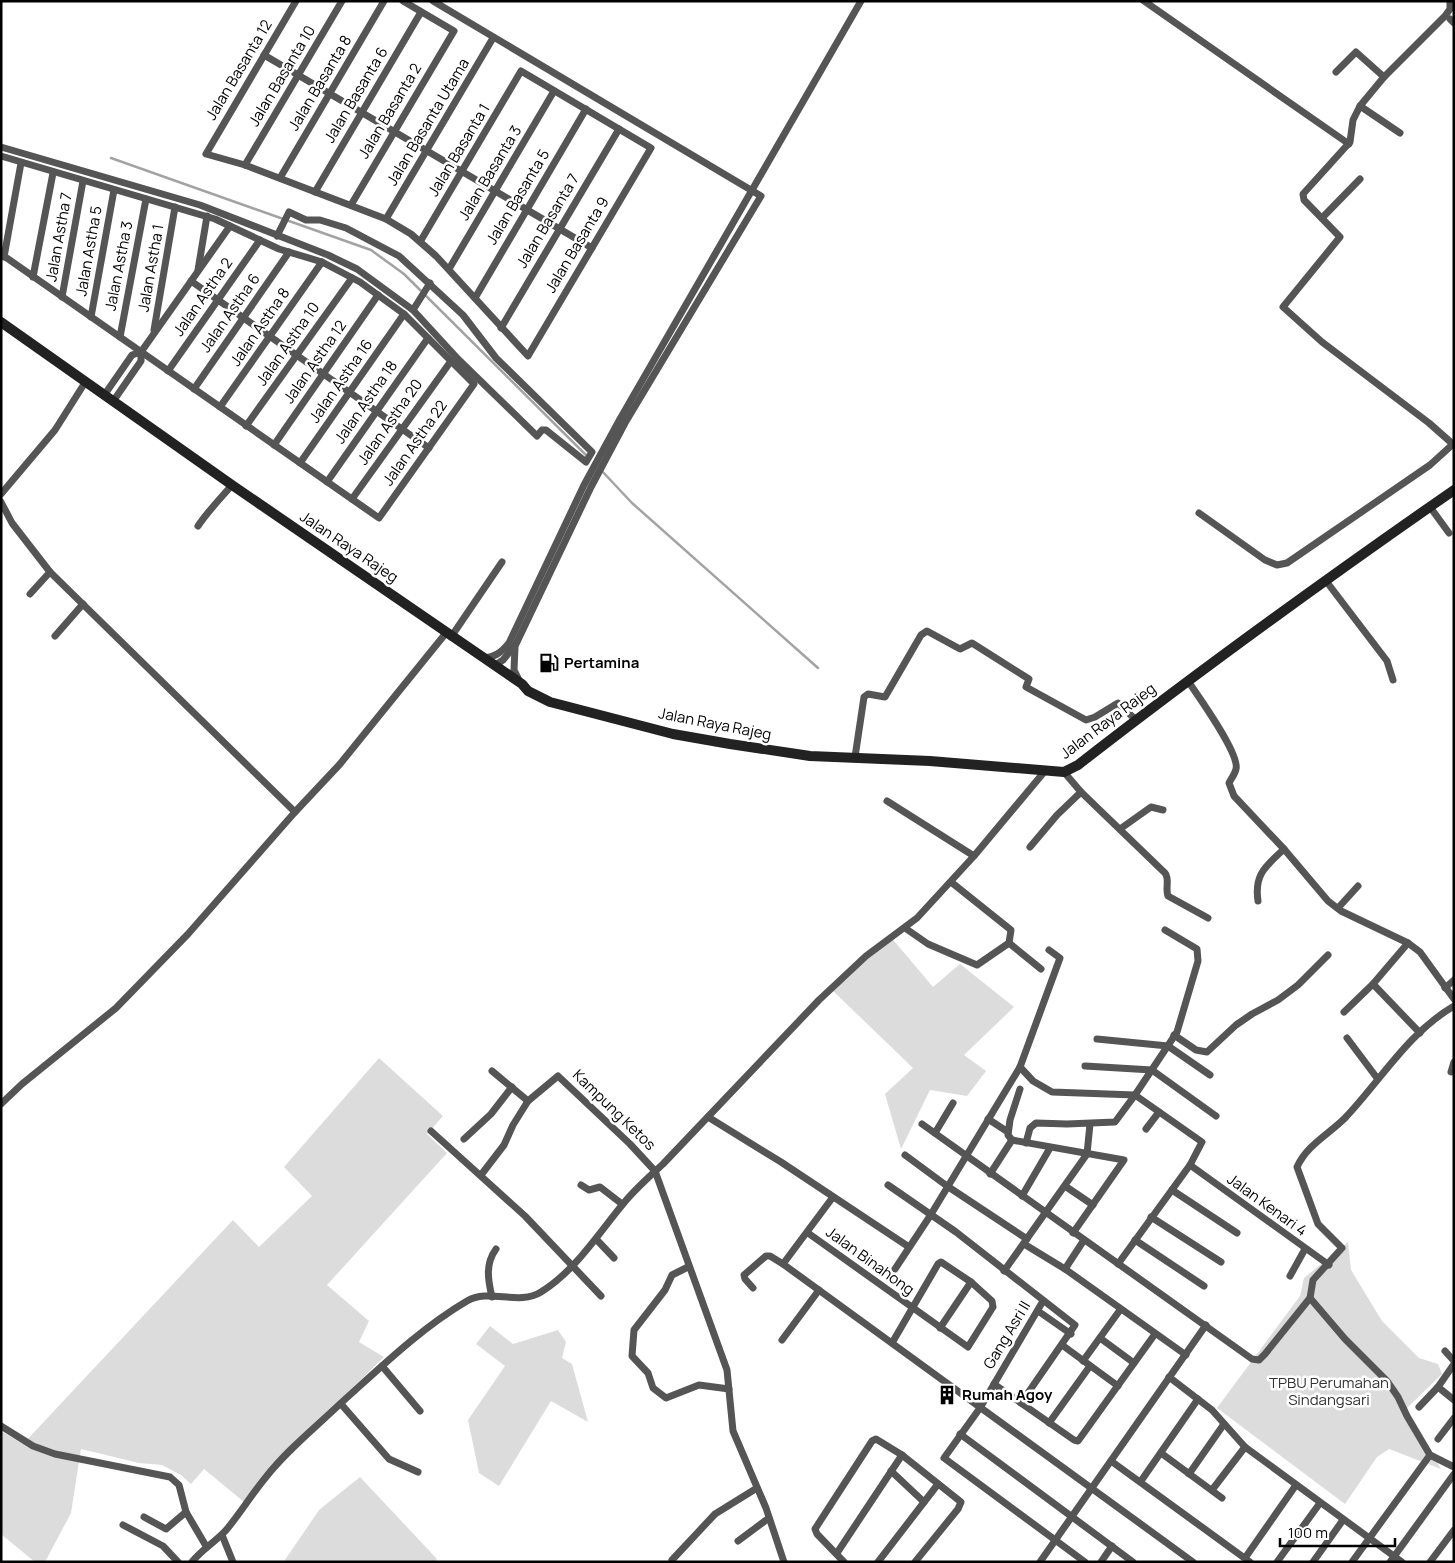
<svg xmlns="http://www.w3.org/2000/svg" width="1455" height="1563" viewBox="0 0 1455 1563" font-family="Manrope,sans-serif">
  <rect width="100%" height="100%" fill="#fff"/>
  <g fill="#dcdcdc">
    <polygon points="889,935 933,987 960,964 1014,1007 964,1055 986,1071 967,1096 930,1090 901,1149 885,1094 913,1068 829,987"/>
    <polygon points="379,1058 443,1116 427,1134 447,1153 327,1285 369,1321 359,1342 384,1357 278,1461 244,1502 204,1469 191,1484 181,1475 162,1465 139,1463 81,1449 71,1513 45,1562 35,1562 1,1534 1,1431 23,1444 233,1220 259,1247 312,1196 284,1167"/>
    <polygon points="1348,1242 1351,1270 1382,1321 1419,1358 1438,1364 1442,1374 1406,1409 1441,1469 1389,1449 1377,1457 1345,1504 1217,1408 1300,1296 1304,1278"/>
    <polygon points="490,1326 513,1344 558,1330 566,1342 562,1358 572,1364 588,1422 551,1401 499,1486 479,1473 468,1420 505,1366 476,1344"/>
    <polygon points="360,1477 437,1559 434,1562 287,1562 285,1560 319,1510"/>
  </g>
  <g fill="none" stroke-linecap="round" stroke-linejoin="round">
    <g stroke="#a3a3a3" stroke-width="2.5">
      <polyline points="111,158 371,250 404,274 588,457"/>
      <polyline points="601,470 632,503 818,668"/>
    </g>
    <g stroke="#555" stroke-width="7">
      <polyline points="296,1 206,154 245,165 386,219 411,234 436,256 528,356 651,148 521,71 420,242"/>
      <polyline points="433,1 761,196 625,423 591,487 516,644 503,660 494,666"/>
      <polyline points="1144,1 1349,144"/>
      <polyline points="1450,1 1450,9 1445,16 1384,77 1360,106 1353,120 1350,142 1303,194 1304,200 1340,237 1283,307 1322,342 1429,423 1454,445"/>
      <polyline points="1450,19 1454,23"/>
      <polyline points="264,55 592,248"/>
      <polyline points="1336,72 1356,52 1384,77"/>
      <polyline points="1360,106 1400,133"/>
      <polyline points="1,147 200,205 328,255 357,269 413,310 458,359 537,436 542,430 546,430 586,462 592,452 496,358 463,315 399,256 346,228 320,220 306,220 289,212 277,236"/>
      <polyline points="1,156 215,219 279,249 322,262 360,282 404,314 474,384 379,518 1,254"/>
      <polyline points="245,165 342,1"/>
      <polyline points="280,178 384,1"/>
      <polyline points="315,192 421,12"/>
      <polyline points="351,205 454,31 403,1"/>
      <polyline points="1322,218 1360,179"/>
      <polyline points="386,219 493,38"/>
      <polyline points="4,257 21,163"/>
      <polyline points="449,269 554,91"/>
      <polyline points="198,270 207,216"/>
      <polyline points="33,277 53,173"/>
      <polyline points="191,281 429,448"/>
      <polyline points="62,297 83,181"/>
      <polyline points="475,298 586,109"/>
      <polyline points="413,310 430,283"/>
      <polyline points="91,317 114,190"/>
      <polyline points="501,328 619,129"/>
      <polyline points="154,330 175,207"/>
      <polyline points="120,337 146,199"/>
      <polyline points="141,352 230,226"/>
      <polyline points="168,371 260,240"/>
      <polyline points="194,389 289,252"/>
      <polyline points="105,394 132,355 141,352"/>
      <polyline points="114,400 141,361 141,352"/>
      <polyline points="220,407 322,262"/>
      <polyline points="246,426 352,278"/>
      <polyline points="274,445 378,295"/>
      <polyline points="300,463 404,314"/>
      <polyline points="327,482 428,338"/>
      <polyline points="1,494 55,430 86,381"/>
      <polyline points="352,499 451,361"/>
      <polyline points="1,502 12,523 50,572 30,594"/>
      <polyline points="1430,507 1449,533"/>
      <polyline points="1199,513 1265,560 1277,565 1287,563 1430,465 1453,444"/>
      <path d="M198,526C208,511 220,499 232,485"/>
      <polyline points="50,572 295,812"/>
      <polyline points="1326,581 1387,661 1393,680"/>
      <polyline points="55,636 83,604"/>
      <polyline points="451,637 502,562"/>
      <polyline points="515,647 514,670 520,682"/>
      <path d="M483,658C495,657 501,653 509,643L584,485L620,419L861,1"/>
      <path d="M1188,681C1198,696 1240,754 1236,769C1235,774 1231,779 1229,783L1234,796L1284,849L1328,901L1341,911L1408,943L1420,952L1454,999"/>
      <polyline points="855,757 864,697 868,694 885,697 921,635 927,631 960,649 972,643 1029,679 1026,687 1086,720 1095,717 1118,703 1136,720"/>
      <path d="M1064,772L1081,792L1165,873C1170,879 1165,888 1168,896L1208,918"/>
      <polyline points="887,801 974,856"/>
      <polyline points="1120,829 1151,807 1163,810"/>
      <polyline points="1030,847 1057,815 1081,792"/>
      <path d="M1258,901C1254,874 1266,866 1284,849"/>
      <polyline points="1338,908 1358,886"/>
      <polyline points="905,928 928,944 977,965 1009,943 1011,930 951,882"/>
      <polyline points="1009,943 1041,969"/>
      <polyline points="1408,943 1373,984 1420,1033"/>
      <polyline points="1445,988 1454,980"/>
      <path d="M1454,1006C1408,1033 1381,1080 1345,1118C1329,1134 1307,1145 1297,1167L1318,1224L1342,1248L1313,1280L1310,1298L1345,1339L1387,1381L1398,1397L1407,1416L1430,1455L1454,1467"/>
      <polyline points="1344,1012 1373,984"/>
      <polyline points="1174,1035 1196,1050 1207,1052 1236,1025 1252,1014 1278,1000 1298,985 1328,955"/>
      <polyline points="1347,1038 1377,1078"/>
      <polyline points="1097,1039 1168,1046 1210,1075"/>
      <polyline points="1085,1066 1152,1070 1216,1116"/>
      <polyline points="1020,1067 1033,1081 1052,1092 1135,1095"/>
      <polyline points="492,1071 528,1101"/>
      <polyline points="1451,1072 1454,1062"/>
      <polyline points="1020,1089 1010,1120 1008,1135 1012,1140 1124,1160 1073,1233"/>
      <polyline points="1,1104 22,1084 116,1008 188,934 295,812 340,764 446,633"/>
      <polyline points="708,1117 781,1162 909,1247"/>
      <polyline points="988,1119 1008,1132"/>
      <polyline points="922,1124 1252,1359 1259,1360 1265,1354 1310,1298"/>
      <polyline points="1146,1129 1159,1112"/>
      <polyline points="431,1131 525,1216 601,1296"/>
      <polyline points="935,1133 953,1103"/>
      <polyline points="464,1139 491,1114 512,1087"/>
      <polyline points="1026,1143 1030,1128 1036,1123 1067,1124 1115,1122 1135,1095"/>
      <polyline points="905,1155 947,1186 1027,1239"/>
      <polyline points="1190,1165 1329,1265"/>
      <polyline points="990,1174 1012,1140"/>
      <polyline points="481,1175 504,1145 513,1125 528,1101 558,1076 630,1144 655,1171 727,1370 733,1431 766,1508 784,1562"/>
      <polyline points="581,1185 589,1190 600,1187 622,1204"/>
      <polyline points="888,1185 956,1232 1075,1325 1021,1403"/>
      <polyline points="1065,1186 1093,1205"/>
      <polyline points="1172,1190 1237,1233"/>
      <polyline points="1022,1196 1050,1148"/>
      <polyline points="833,1197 783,1264 1193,1562"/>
      <polyline points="1151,1217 1221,1262"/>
      <polyline points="808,1233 968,1347 993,1307 992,1301 971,1282 941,1262 938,1264 892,1343"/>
      <polyline points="596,1239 614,1258"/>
      <polyline points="1135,1240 1204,1286"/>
      <polyline points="1024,1244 1065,1269 1186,1355"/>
      <polyline points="1118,1264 1190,1165 1202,1142 1135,1095 1177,1032 1198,961 1197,949 1165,930"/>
      <polyline points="688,1267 672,1275 665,1290 634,1330 632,1356 648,1373 653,1388 666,1398 699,1385 729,1389"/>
      <polyline points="895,1269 930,1216 1020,1067 1060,958 1049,950"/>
      <polyline points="1065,1269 1084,1240"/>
      <polyline points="1004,1271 1087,1154 1090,1124"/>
      <polyline points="1290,1276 1305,1249"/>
      <polyline points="753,1288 745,1279 744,1275 766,1256 770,1256 783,1264"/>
      <path d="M492,1297C488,1280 485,1264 496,1249"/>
      <polyline points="1043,1301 980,1408 944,1458 1085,1562"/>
      <polyline points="1038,1311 1071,1334"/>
      <polyline points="940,1328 971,1282"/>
      <polyline points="1100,1338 1134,1363"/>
      <polyline points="782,1340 819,1290"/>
      <polyline points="1062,1345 1118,1386"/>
      <polyline points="1445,1351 1454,1361"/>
      <polyline points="1083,1361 1120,1310"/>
      <polyline points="382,1366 420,1411"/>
      <polyline points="1169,1377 1212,1410 1245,1447 1402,1562"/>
      <polyline points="994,1384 1074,1440 1078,1441 1155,1334"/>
      <polyline points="1438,1387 1454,1400"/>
      <polyline points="341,1404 389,1459 418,1472"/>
      <polyline points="1419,1407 1438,1387 1454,1364"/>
      <polyline points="1049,1423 1090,1366"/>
      <polyline points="1,1426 33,1446 55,1454 170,1477 179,1485 186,1512 206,1546"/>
      <polyline points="960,1434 1133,1562"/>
      <polyline points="1438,1439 1454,1418"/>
      <polyline points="1161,1453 1222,1498"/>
      <polyline points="1111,1461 1250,1562"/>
      <polyline points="891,1471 924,1502"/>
      <polyline points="1189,1474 1224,1424"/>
      <polyline points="1141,1481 1198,1399"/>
      <polyline points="1212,1490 1245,1447"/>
      <polyline points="144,1517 166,1529 186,1512"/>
      <polyline points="123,1525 163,1546 178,1562"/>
      <polyline points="222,1535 233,1562"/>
      <polyline points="738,1541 769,1518"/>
      <polyline points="837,1553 902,1455"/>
      <polyline points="1245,1558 1296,1485"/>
      <polyline points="672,1560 715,1514 757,1488"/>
      <path d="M192,1562C202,1549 217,1541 227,1529C241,1512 252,1494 266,1477C287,1450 316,1427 341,1403C381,1367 421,1328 467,1301C489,1288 519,1306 541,1292C575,1271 598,1234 623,1204C635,1189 649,1177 663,1164L819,1000L866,956L917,918L974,856L1045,771"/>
      <polyline points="844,1562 817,1534 815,1529 872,1441 876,1439 902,1455 961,1502 958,1509 915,1562"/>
      <polyline points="878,1562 938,1484"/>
      <polyline points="1040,1562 1206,1325"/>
      <polyline points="1101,1562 1112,1546"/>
      <polyline points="1277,1562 1320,1503"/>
      <polyline points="1313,1562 1343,1520"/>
      <polyline points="1352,1562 1430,1455"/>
      <polyline points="1390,1562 1454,1474"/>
      <polyline points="1430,1562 1454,1530"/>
    </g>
    <path stroke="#222" stroke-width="10" d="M1,322L232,485L522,684L528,691L550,702L673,734L730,744L810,756L930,761L1064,772L1078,765C1200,670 1326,579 1454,490"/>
  </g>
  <defs>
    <symbol id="fuel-bare" viewBox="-9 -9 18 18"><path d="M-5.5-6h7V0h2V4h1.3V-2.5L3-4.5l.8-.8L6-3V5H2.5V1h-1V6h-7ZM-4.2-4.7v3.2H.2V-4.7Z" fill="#000" stroke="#fff" stroke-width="2.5" paint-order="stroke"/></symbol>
    <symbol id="building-bare" viewBox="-9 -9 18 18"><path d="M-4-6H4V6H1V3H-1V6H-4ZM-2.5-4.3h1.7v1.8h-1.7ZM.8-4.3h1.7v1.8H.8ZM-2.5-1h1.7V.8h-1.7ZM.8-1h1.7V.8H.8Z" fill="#000" stroke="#fff" stroke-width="2.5" paint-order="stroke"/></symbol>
  </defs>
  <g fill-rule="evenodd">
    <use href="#fuel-bare" x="535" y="649" width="28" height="28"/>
    <use href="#building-bare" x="933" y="1381" width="28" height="28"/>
  </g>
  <g text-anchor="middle" stroke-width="5" stroke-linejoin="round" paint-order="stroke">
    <g font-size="15" fill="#000" stroke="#fff">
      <text transform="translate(239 70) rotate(-59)" y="5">Jalan Basanta 12</text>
      <text transform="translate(282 76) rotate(-59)" y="5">Jalan Basanta 10</text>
      <text transform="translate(320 83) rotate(-59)" y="5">Jalan Basanta 8</text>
      <text transform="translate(356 95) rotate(-59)" y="5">Jalan Basanta 6</text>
      <text transform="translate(390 111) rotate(-59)" y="5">Jalan Basanta 2</text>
      <text transform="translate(428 122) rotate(-59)" y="5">Jalan Basanta Utama</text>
      <text transform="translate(459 150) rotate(-59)" y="5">Jalan Basanta 1</text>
      <text transform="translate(490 173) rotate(-59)" y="5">Jalan Basanta 3</text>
      <text transform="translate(518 197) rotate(-59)" y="5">Jalan Basanta 5</text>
      <text transform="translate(548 221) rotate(-59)" y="5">Jalan Basanta 7</text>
      <text transform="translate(59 237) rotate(-80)" y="5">Jalan Astha 7</text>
      <text transform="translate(577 245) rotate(-59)" y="5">Jalan Basanta 9</text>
      <text transform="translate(89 251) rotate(-80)" y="5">Jalan Astha 5</text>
      <text transform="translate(119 266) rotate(-79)" y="5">Jalan Astha 3</text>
      <text transform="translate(151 268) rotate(-80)" y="5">Jalan Astha 1</text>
      <text transform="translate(203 297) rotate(-55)" y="5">Jalan Astha 2</text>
      <text transform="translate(230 313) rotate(-55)" y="5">Jalan Astha 6</text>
      <text transform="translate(260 327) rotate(-55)" y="5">Jalan Astha 8</text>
      <text transform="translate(288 344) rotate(-55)" y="5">Jalan Astha 10</text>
      <text transform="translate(315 362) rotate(-55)" y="5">Jalan Astha 12</text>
      <text transform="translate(341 381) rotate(-55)" y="5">Jalan Astha 16</text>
      <text transform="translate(366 402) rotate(-55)" y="5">Jalan Astha 18</text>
      <text transform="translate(390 422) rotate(-55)" y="5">Jalan Astha 20</text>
      <text transform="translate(415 443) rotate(-55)" y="5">Jalan Astha 22</text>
      <text transform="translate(349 547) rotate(34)" y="5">Jalan Raya Rajeg</text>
      <text transform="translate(1108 721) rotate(-37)" y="5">Jalan Raya Rajeg</text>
      <text transform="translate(715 724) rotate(11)" y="5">Jalan Raya Rajeg</text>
      <text transform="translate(614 1110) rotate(44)" y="5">Kampung Ketos</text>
      <text transform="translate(1267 1205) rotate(36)" y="5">Jalan Kenari 4</text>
      <text transform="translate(870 1261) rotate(36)" y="5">Jalan Binahong</text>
      <text transform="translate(1007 1335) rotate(-59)" y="5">Gang Asri II</text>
    </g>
    <g font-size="15" font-weight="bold" fill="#000" stroke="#fff" text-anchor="start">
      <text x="564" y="668">Pertamina</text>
      <text x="962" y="1400">Rumah Agoy</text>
    </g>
    <g font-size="15" fill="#333" stroke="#fff">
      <text x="1329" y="1388">TPBU Perumahan<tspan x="1329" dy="17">Sindangsari</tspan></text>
    </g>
  </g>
  <rect width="1455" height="1563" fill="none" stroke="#000000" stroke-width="5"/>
  <path d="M1280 1538v8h115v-8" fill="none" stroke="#000000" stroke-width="2.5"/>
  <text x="1288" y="1538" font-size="15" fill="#000000" stroke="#ffffff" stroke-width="4" paint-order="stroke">100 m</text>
</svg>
